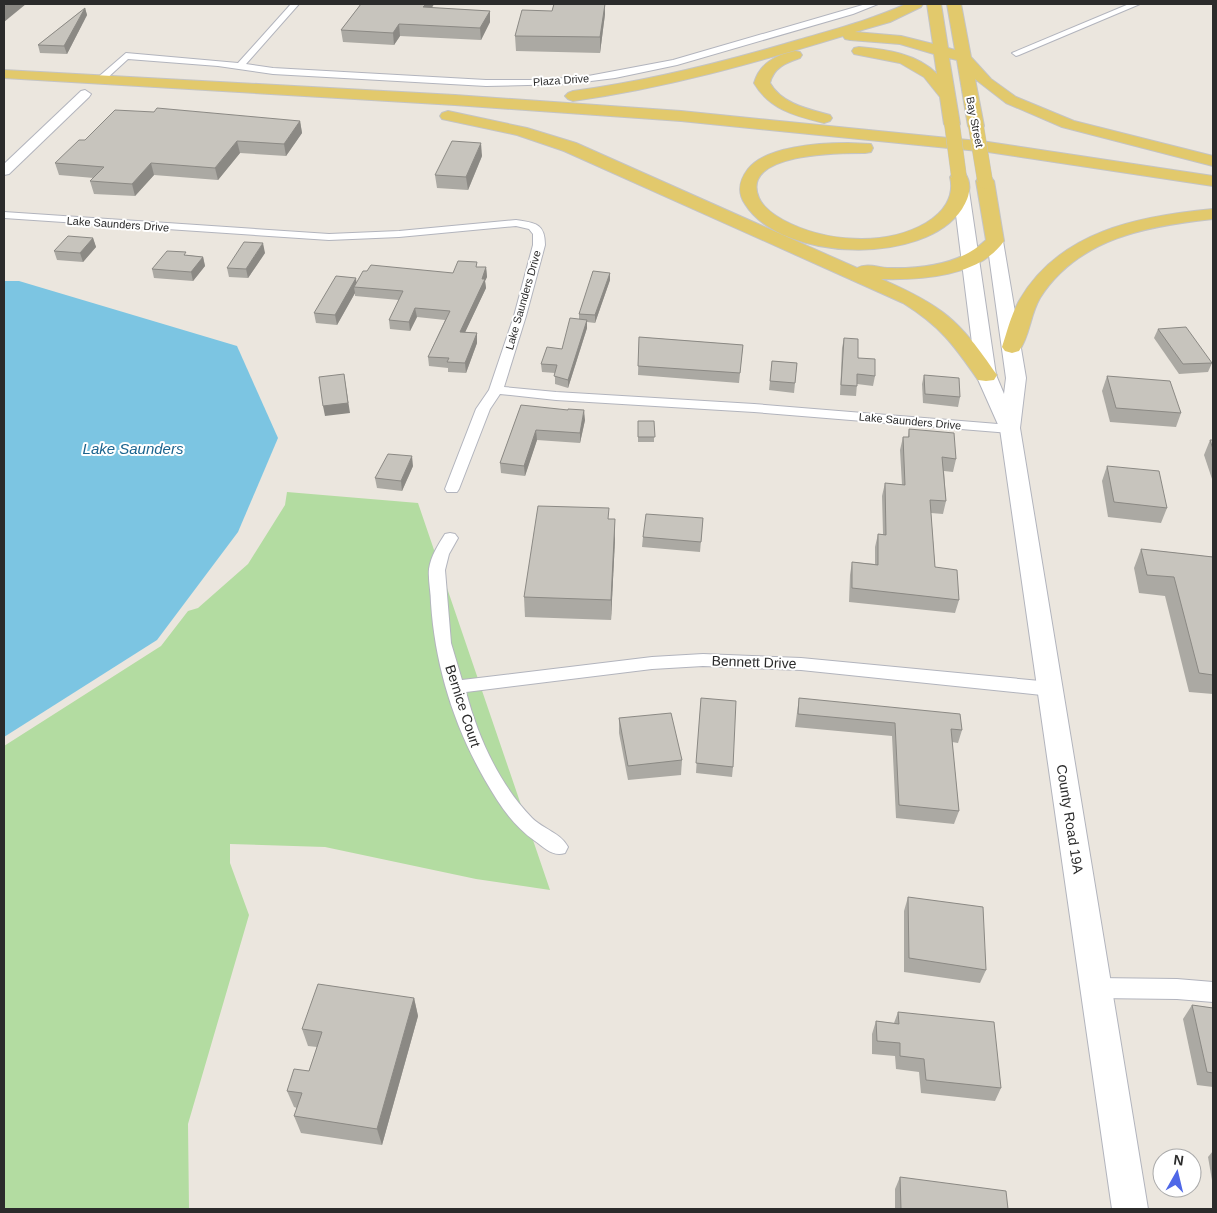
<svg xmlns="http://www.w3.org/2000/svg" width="1217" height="1213" viewBox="0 0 1217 1213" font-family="Helvetica,sans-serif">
  <rect width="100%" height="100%" fill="#ebe6de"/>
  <polygon fill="#b3dca1" points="287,492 418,503 550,890 476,879 325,847 230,844 230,863 249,915 188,1124 189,1209 4,1209 4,746 161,646 188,611 198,608 248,564 285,505"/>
  <polygon fill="#7cc5e2" points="4,281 19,281 237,346 278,438 238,532 157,640 4,737"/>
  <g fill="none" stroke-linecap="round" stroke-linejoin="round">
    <defs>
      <g id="minor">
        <polygon points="291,4 299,4 246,64 273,68 486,80 535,80 583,77 673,60 866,4 878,4 853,14 677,65 615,78 567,84 486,86 273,74 218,66 128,59 104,81 101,82 96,79 126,53 238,63"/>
        <polygon points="1129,4 1140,4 1019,55 1016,56 1012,53"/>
        <path d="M4,212L329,234L399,231L516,220C535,223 545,223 545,245L526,316L504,387L556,392L754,404L1010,425L1017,429L1010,433L754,412L556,400L500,394L490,409L459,489L457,492H447L445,489L476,409L489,390L514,316L533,245V234L529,229L516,226L399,237L329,240L4,218Z"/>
        <path d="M450,533L455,534L458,538L449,554L445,570L451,643L462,680L652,657L703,654L801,658L1051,682L1057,684L1060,689L1057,694L1051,696L801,670L703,666L652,669L466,692C478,737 499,784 532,818C543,829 561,833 568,847L565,853C553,857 545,848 535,841C512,825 499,804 485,780C454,726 435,665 431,603C431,592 428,580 429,569C431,556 438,545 445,534Z"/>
        <polygon points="1096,978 1177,979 1213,982 1213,1002 1177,999 1096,998 1088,995 1085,988 1088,981"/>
      </g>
      <polygon id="tertiary" points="85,90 91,94 89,97 9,174 4,175 4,164 81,91"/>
      <polygon id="secondary" points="961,186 967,188 969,191 996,375 1004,394 1006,378 987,241 989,237 1001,237 1003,241 1026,378 1020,428 1148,1209 1112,1209 1000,429 976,375 953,191 955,188"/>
      <g id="primary">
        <path d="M906,4H923L921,7L890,22L855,32L901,36L933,44L927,4H941L948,48L955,50L947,4H961L971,57L991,79L1016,97L1074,121L1213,156V166L1062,127L1006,103L975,79L984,126L982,129H970L968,126L957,60L949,58L960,124L958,127H946L944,124L940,97L924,77L900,63L854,54L852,51L854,48L859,47C885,49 918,54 937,74L934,54L900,44L850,40L845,39L843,36C754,63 666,88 573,101L568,99L565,96L568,93L573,91C650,81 724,62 798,40C835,29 871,20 906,4Z"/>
        <path d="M795,51L800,52L802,55L800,58C786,63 774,67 770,83C782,104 808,109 830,115L832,118L830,121L824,123C796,116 770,110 754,83C760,63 776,55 795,51Z"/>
        <polygon points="4,70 455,95 681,111 988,142 1213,176 1213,186 988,152 681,121 455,105 4,78"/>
        <path d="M448,111L527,128L576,143L857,268C866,263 877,267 887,268C921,269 960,265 986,240L976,181L979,177L985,176L991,177L994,181L1004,241C979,277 921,280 881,279C941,305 960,320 997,375L994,380L986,381L978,380C954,345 940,326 903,303L564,151L517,135L442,119L440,116L442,113Z"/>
        <path d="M848,143L871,144L873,148L871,152L865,153C843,153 739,152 759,198C763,207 774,215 783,220C824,242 885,247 926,223C943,213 955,197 950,177L953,173L959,172L965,173C973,185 969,198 962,209C924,266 781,262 745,204C737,192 739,181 748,169C766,146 820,143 848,143Z"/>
        <path d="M1213,209V219C1148,226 1078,238 1040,298C1030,315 1030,336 1019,351L1012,353L1005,351L1002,347C1007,332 1011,315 1019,301C1059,231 1139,216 1213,209Z"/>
      </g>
    </defs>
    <use href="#minor" stroke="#b2b4bd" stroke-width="2"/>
    <use href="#tertiary" stroke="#b2b4bd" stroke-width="2"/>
    <use href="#secondary" stroke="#b2b4bd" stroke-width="2"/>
    <use href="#primary" stroke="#c4c4c4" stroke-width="2"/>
    <use href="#minor" fill="#fff" fill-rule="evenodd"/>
    <use href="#tertiary" fill="#fff" fill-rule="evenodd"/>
    <use href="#secondary" fill="#fff" fill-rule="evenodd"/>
    <use href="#primary" fill="#e2c96c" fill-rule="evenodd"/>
    <defs>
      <g id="primary-bridge">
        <polyline points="952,124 959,177"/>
        <polyline points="976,126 985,181"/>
      </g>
    </defs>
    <use href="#primary-bridge" stroke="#c4c4c4" stroke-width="16" stroke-linecap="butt"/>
    <use href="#primary-bridge" stroke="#e2c96c" stroke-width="15"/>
  </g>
  <g fill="#aba9a3">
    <polygon points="361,4 434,4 432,8 490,11 490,22 481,40 400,36 394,45 343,42 341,30"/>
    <polygon points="554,4 605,4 605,14 600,53 516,51 515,36 552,11"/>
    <polygon points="85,8 87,15 67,54 40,53 38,45"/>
    <polygon points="300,121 302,133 286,156 240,153 218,180 154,175 135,196 94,194 90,181 94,178 59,175 55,163 85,140"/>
    <polygon points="482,156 468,190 437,188 435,175"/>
    <polygon points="93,238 96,247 83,262 57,260 54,251"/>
    <polygon points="265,253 248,278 229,277 227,268"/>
    <polygon points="187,255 203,257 205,266 193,281 154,278 152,269"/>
    <polygon points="478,267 486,267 487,277 485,281 486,288 465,332 477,333 477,343 466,373 448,372 448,368 429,366 428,357 445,320 417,317 410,331 390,329 389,320 399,300 355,296 355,293 337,325 316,323 314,313 356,278 356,282 453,273"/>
    <polygon points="610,273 610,280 595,323 587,322 587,328 568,388 555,384 555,373 542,372 541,364 562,349 579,319 579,314"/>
    <polygon points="1158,329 1212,363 1208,372 1179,374 1154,338"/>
    <polygon points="639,337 743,345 739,383 638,375"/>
    <polygon points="844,338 858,358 875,376 873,386 857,384 856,396 840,395 842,348"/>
    <polygon points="772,361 797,363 794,393 769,390"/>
    <polygon points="924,375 960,397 958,407 923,403 922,384"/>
    <polygon points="1107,376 1181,413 1176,427 1110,422 1102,391"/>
    <polygon points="521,405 585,420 580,443 537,440 525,476 501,473 500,463"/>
    <rect x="638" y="421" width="16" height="21"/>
    <polygon points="909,429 956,459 953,472 944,471 946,501 943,514 931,513 935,567 959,600 955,613 849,602 850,575 852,562 875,564 875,547 878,534 883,534 882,496 885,483 902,485 900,450 903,437 908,437"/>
    <polygon points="1210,440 1213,440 1213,482 1204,455"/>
    <polygon points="413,466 402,491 377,488 375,478"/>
    <polygon points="1107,466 1167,508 1161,523 1108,517 1102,481"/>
    <polygon points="703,518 700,552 642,547 643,537"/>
    <polygon points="609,519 615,539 611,620 525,617 524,597"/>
    <polygon points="1141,549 1213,557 1213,694 1189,692 1165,596 1139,593 1134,568"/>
    <polygon points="701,698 733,767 732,777 696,773"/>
    <polygon points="799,698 962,730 958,743 952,742 959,811 954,824 896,818 892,736 795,727"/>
    <polygon points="619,718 682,760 681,775 628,780 619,733"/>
    <polygon points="908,897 986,970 980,983 904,972 904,911"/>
    <polygon points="414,998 418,1016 382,1145 301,1133 294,1116 297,1108 294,1107 287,1091 309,1071 317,1047 308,1046 302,1029"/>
    <polygon points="1192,1005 1213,1008 1213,1087 1197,1085 1183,1019"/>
    <polygon points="898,1012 1001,1088 995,1101 921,1093 919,1072 896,1069 895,1056 872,1054 872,1034 876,1021 894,1023"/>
    <polygon points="1213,1151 1213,1186 1208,1157"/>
    <polygon points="900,1177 1008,1209 895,1209 895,1189"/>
  </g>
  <g fill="#8b8984">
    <polygon points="7,4 26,4 4,22 4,6"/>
    <polygon points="426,4 434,4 424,19 423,7"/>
    <polygon points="605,4 605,14 600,53 600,37"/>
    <polygon points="85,8 87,15 67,54 64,46"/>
    <polygon points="490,11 490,22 481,40 480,28"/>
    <polygon points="399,24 400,36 394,45 393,33"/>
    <polygon points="300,121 302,133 286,156 284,144"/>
    <polygon points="237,141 240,153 218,180 215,168"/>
    <polygon points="481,143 482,156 468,190 466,177"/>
    <polygon points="151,163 154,175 135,196 132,184"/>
    <polygon points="93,238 96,247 83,262 80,253"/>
    <polygon points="263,243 265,253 248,278 246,269"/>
    <polygon points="203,257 205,266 193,281 191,272"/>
    <polygon points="486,267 487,277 485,281 486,288 461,341 460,332"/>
    <polygon points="610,273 610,280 595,323 595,315"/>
    <polygon points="356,278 357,287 354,287 355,293 337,325 335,315"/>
    <polygon points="415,308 417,317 410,331 409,322"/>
    <polygon points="587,320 587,328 568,388 568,380"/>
    <polygon points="477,333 477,343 466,373 465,363"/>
    <polygon points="344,374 350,413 325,416 323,406"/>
    <polygon points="584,410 585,420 580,443 580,433"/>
    <polygon points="536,430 537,440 525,476 524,466"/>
    <polygon points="412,456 413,466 402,491 401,481"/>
    <polygon points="615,519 615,539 611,620 611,600"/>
    <polygon points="414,998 418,1016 382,1145 377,1129"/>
  </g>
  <g fill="#c7c4bd" stroke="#8b8984">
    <polygon points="361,4 426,4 423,7 490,11 480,28 399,24 393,33 341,30"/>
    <polygon points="554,4 605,4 600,37 515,36 522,10 552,11"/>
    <polygon points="85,8 64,46 38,45"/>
    <polygon points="157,108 300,121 284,144 237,141 215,168 151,163 132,184 90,181 104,167 55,163 79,140 85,140 115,110 154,112"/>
    <polygon points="452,141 481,143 466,177 435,175"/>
    <polygon points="68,236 93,238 80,253 54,251"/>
    <polygon points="244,242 263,243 246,269 227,268"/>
    <polygon points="167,251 186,252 184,255 203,257 191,272 152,269"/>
    <polygon points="458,261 477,262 476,267 486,267 482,279 485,279 460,332 477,333 465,363 447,362 449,358 428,357 450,311 415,308 409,322 389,320 403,291 354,287 363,271 367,271 371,265 453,273"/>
    <polygon points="593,271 610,273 595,315 579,314"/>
    <polygon points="336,276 356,278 335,315 314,313"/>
    <polygon points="570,318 587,320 568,380 554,376 557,365 541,364 547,347 562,349"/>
    <polygon points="1186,327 1212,363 1183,364 1158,329"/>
    <polygon points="639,337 743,345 740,373 638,366"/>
    <polygon points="844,338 858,339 858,358 875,359 875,376 857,374 857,386 841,385"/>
    <polygon points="772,361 797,363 795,383 770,381"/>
    <polygon points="344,374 348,403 323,406 319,377"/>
    <polygon points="924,375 959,378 960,397 925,394"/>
    <polygon points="1107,376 1170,381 1181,413 1116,408"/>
    <polygon points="521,405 568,410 568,409 584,410 580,433 536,430 524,466 500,463"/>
    <polygon points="638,421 654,421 655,437 638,437"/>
    <polygon points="909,429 954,433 956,459 942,457 946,501 930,500 935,567 957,570 959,600 852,588 852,562 878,565 878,534 886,535 885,483 905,485 903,437 909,437"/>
    <polygon points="1210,440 1213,440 1213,449"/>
    <polygon points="388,454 412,456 401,481 375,478"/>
    <polygon points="1107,466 1159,471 1167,508 1114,502"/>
    <polygon points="538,506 609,508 608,519 615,519 611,600 524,597"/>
    <polygon points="646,514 703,518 701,542 643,537"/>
    <polygon points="1141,549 1213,557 1213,675 1199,673 1174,577 1147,575"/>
    <polygon points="701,698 736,701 733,767 696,763"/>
    <polygon points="799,698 960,714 962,730 951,729 959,811 899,805 895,723 798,714"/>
    <polygon points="671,713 682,760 628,766 619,718"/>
    <polygon points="908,897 983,907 986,970 909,958"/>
    <polygon points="318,984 414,998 377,1129 294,1116 302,1093 287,1091 294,1069 309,1071 322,1032 302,1029"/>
    <polygon points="1192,1005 1213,1008 1213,1073 1207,1072"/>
    <polygon points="898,1012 994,1022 1001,1088 926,1080 924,1059 900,1056 900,1043 877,1041 876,1021 899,1024"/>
    <polygon points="900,1177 1006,1191 1008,1209 901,1209"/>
  </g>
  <g text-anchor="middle" stroke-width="4" stroke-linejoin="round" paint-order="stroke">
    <g font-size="11" fill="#2b2b2b" stroke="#fff">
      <text transform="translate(561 80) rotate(-4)" y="4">Plaza Drive</text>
      <text transform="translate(975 122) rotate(79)" y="4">Bay Street</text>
      <text transform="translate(118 224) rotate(4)" y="4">Lake Saunders Drive</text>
      <text transform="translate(523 300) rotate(-74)" y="4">Lake Saunders Drive</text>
      <text transform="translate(910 421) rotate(5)" y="4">Lake Saunders Drive</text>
    </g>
    <g font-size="14" fill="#2b2b2b" stroke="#fff">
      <text transform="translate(754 662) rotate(2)" y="5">Bennett Drive</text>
      <text transform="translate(463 706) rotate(72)" y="5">Bernice Court</text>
      <text transform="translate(1070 819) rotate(81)" y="5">County Road 19A</text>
    </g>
    <g font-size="15" font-style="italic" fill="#1c648e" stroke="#fff">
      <text x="133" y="454">Lake Saunders</text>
    </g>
  </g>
  <rect width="1217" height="1213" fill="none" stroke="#2b2b2b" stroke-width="10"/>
  <g transform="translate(1177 1173) rotate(8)"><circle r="24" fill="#ffffff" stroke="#aaaaaa"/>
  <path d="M0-4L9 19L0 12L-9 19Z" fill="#4f68e7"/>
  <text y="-8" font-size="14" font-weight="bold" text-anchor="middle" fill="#2b2b2b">N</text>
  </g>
</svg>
